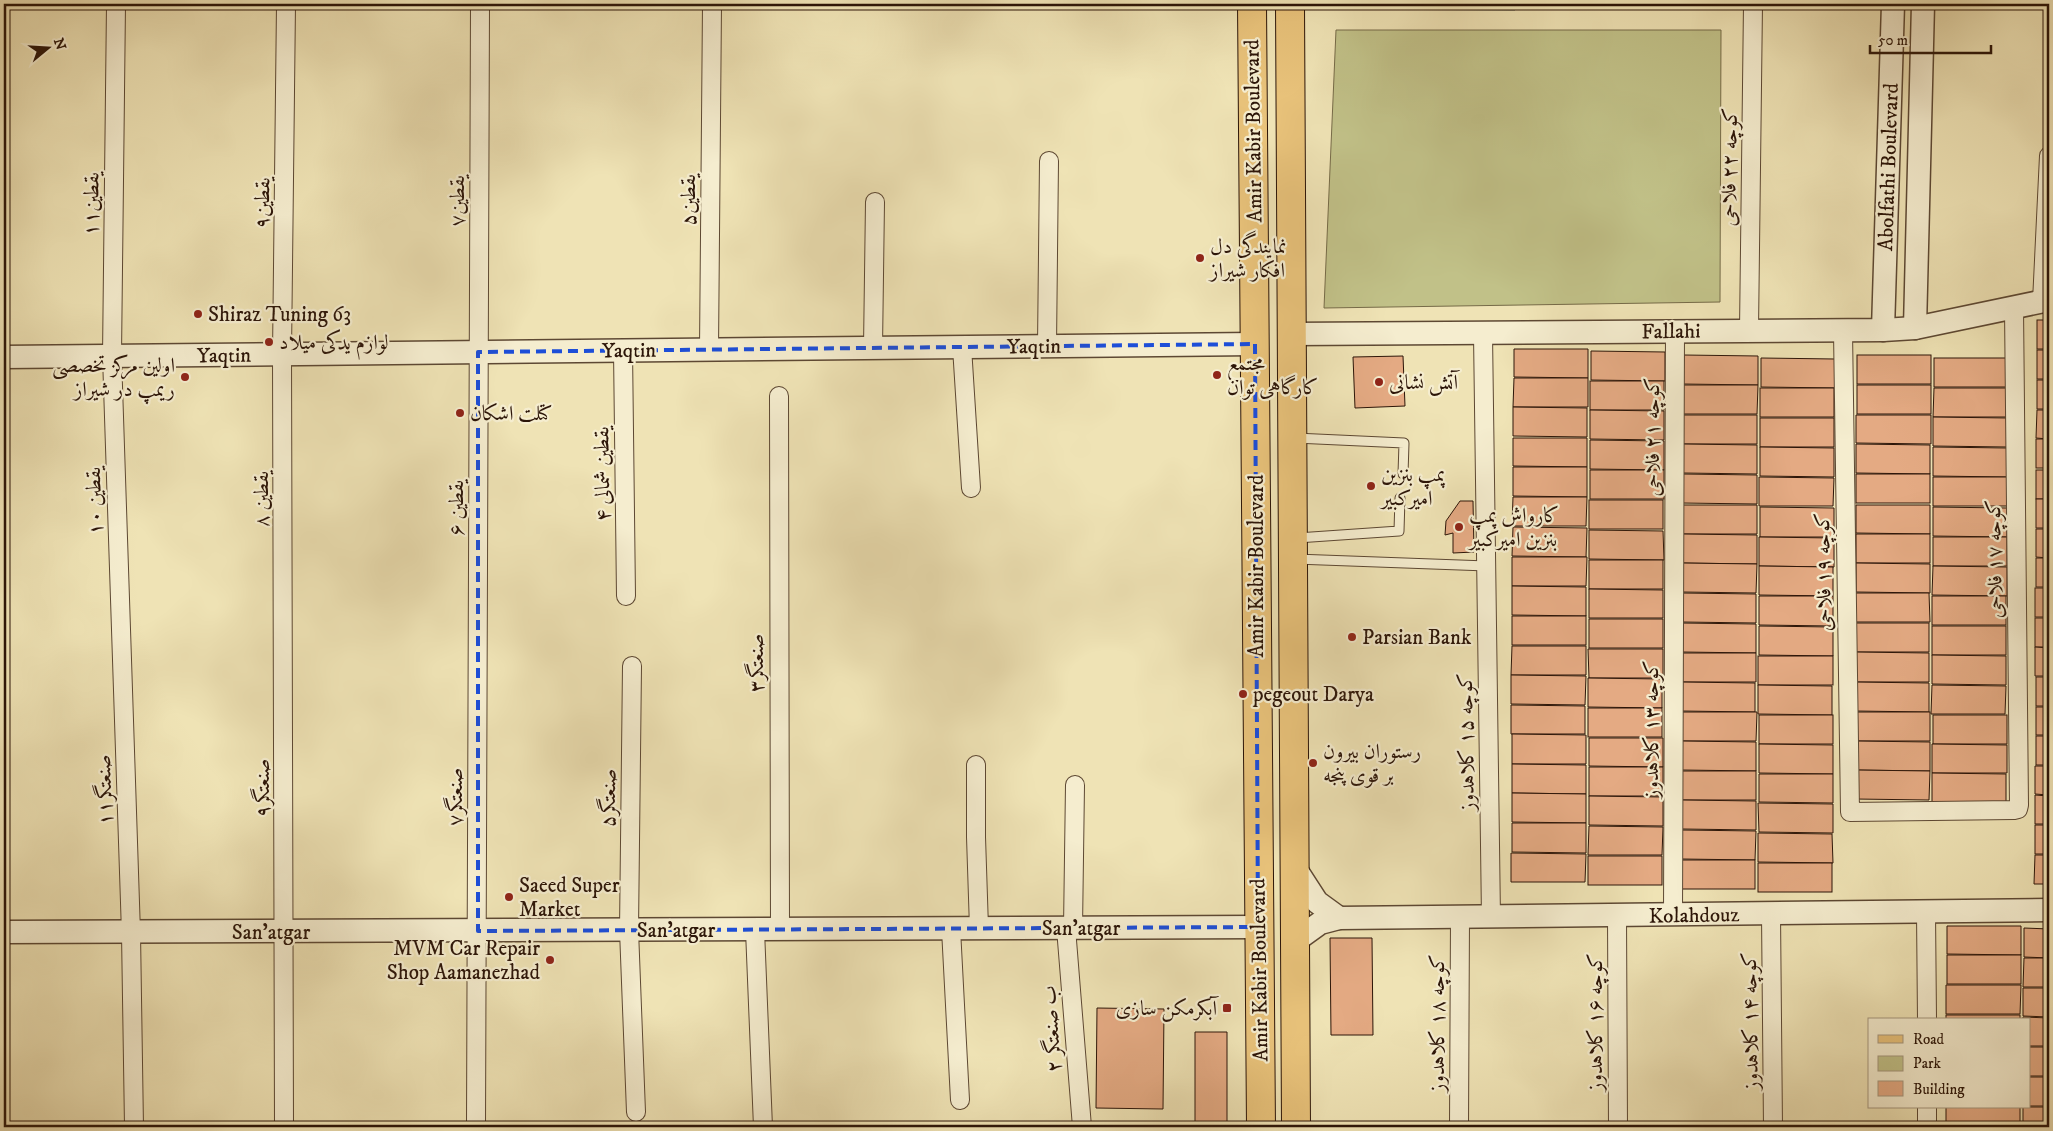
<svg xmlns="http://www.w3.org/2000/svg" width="2053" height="1131" viewBox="0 0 2053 1131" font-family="'IM FELL DW Pica',Amiri,serif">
  <rect width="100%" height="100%" fill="#efe3b5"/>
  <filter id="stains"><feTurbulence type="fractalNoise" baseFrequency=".004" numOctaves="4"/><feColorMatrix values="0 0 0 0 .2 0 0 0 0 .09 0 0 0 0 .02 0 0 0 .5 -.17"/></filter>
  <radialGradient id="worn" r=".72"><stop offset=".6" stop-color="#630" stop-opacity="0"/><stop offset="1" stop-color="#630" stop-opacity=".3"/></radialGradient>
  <polygon fill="#c1c188" stroke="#766b48" points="1336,30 1721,30 1720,302 1324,308"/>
  <polygon fill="#9abeaa" stroke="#6e7a69" points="1329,4 1515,4 1515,10 1329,9"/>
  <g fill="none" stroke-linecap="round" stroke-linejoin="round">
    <polyline stroke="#636a59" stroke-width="1" points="1335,4 1510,4"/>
  </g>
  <g fill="#e4aa83" stroke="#2c1508">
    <rect x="2037" y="320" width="12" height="29"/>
    <polygon points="1514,349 1588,349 1588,378 1514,377"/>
    <rect x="2037" y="350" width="12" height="29"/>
    <polygon points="1591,351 1665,352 1665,381 1591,380"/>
    <polygon points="1684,355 1758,356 1758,385 1683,384"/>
    <rect x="1857" y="355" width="74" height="29"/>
    <polygon points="1403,356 1405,406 1355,408 1353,357"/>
    <polygon points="1761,358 1835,359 1835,388 1761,387"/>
    <rect x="1934" y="358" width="74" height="29"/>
    <polygon points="1514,378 1588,378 1588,407 1513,407"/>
    <rect x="2037" y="380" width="12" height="29"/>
    <rect x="1590" y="381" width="74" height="29"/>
    <polygon points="1683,385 1758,385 1757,414 1683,414"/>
    <rect x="1857" y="385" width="74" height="29"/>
    <rect x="1760" y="388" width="74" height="29"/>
    <polygon points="1934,388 2008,388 2008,417 1933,417"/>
    <polygon points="1513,407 1587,408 1587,437 1513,436"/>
    <polygon points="1590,410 1664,411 1664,440 1590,439"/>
    <polygon points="2037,410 2049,410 2049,439 2036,438"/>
    <rect x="1683" y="415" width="74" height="29"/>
    <polygon points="1856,415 1931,415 1931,444 1856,443"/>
    <polygon points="1933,417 2008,418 2007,447 1933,446"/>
    <rect x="1760" y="418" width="74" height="29"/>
    <polygon points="1513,438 1587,438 1587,467 1513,466"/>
    <rect x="2036" y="439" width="13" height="29"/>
    <polygon points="1590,440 1664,441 1664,470 1590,469"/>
    <polygon points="1683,444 1757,445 1757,474 1683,473"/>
    <polygon points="1856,444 1930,445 1930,474 1856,473"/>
    <polygon points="1760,447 1834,448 1834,477 1760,476"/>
    <polygon points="1933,447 2007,448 2007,477 1933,476"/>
    <polygon points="1513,467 1587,467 1587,497 1513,496"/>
    <rect x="1590" y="470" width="74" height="29"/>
    <rect x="2036" y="470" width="13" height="29"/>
    <polygon points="1683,474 1757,475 1757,504 1682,503"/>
    <rect x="1856" y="474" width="74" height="29"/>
    <polygon points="1759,477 1834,478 1833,506 1759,506"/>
    <rect x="1933" y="477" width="74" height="29"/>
    <polygon points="1513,497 1587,497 1586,526 1512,526"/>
    <rect x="2036" y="499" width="13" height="29"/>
    <rect x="1589" y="500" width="74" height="29"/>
    <polygon points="1460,501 1473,501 1474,552 1453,553 1453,533 1445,535 1446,521"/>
    <polygon points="1683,505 1757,505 1757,534 1682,534"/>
    <polygon points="1856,505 1930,505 1930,534 1856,533"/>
    <polygon points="1760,507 1834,508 1834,537 1760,537"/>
    <polygon points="1933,507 2007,508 2007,537 1933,536"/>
    <polygon points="1513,527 1587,528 1586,557 1512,556"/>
    <polygon points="2036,529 2049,529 2049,558 2036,557"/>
    <polygon points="1589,530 1663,531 1664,560 1589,559"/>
    <polygon points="1683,534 1757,535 1757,564 1682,563"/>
    <rect x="1856" y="534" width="74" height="29"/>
    <polygon points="1759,537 1834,538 1834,567 1759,566"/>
    <rect x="1933" y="537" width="74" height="29"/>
    <polygon points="1512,557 1587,557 1586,586 1512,586"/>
    <rect x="2036" y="558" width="13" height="29"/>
    <rect x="1589" y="560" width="74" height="29"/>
    <polygon points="1682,563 1757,564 1756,593 1682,592"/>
    <polygon points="1856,563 1930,564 1930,593 1856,592"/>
    <polygon points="1759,566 1833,567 1833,596 1759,595"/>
    <polygon points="1933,566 2007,567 2007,596 1932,595"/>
    <polygon points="1512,586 1586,587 1586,616 1512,615"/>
    <rect x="2035" y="588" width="14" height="29"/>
    <polygon points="1589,589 1663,590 1663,618 1589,618"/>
    <polygon points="1682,593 1756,594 1756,623 1682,622"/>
    <polygon points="1855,593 1929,593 1930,622 1855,622"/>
    <polygon points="1759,596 1833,596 1833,626 1759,625"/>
    <rect x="1932" y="596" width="74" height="29"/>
    <rect x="1512" y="616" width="74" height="29"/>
    <rect x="2035" y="618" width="14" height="29"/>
    <rect x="1589" y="619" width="74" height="29"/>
    <polygon points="1682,623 1756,624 1756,653 1682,652"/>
    <rect x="1855" y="623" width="74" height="29"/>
    <polygon points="1759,626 1833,627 1833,656 1759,655"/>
    <rect x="1932" y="626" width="74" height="29"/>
    <polygon points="1512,646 1586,646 1586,675 1511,675"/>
    <polygon points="2035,647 2049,648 2049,676 2035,676"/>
    <polygon points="1588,649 1663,649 1663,678 1589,678"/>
    <polygon points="1855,652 1929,653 1929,682 1855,682"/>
    <polygon points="1682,653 1756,653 1756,682 1681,682"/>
    <polygon points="1932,655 2006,656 2006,685 1932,684"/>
    <rect x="1758" y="656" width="75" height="29"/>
    <polygon points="1511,675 1586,676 1585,705 1511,704"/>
    <rect x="2036" y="677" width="13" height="29"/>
    <polygon points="1588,678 1662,679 1662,708 1588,707"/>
    <polygon points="1681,682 1755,683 1755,712 1681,711"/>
    <polygon points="1854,682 1929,683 1929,712 1855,711"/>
    <polygon points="1758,685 1832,686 1832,715 1758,714"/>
    <polygon points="1932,685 2006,686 2005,714 1931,714"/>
    <polygon points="1511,705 1585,706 1585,734 1511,734"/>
    <rect x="2036" y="707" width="13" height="28"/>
    <rect x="1588" y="708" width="74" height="29"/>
    <polygon points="1682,712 1757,712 1756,741 1682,741"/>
    <rect x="1856" y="712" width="74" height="29"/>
    <rect x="1759" y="715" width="74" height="29"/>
    <rect x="1933" y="715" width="74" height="29"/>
    <polygon points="1512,734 1586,735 1586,764 1512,764"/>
    <rect x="2036" y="736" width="13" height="29"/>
    <polygon points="1589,738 1663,738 1663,767 1589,766"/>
    <polygon points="1682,741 1756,742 1756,771 1682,770"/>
    <polygon points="1856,741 1930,742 1930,771 1855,770"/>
    <polygon points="1759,744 1833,745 1833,774 1759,773"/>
    <polygon points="1932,744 2007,745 2007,773 1932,773"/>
    <polygon points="1512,764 1586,765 1586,794 1512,793"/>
    <polygon points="2035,766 2049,766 2049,795 2035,794"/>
    <rect x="1589" y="767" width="74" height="29"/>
    <polygon points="1855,770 1930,771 1929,800 1855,799"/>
    <rect x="1682" y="771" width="74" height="29"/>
    <polygon points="1932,773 2006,774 2006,803 1932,802"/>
    <polygon points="1759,774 1833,774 1833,803 1759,802"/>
    <polygon points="1512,793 1586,794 1586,823 1512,822"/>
    <polygon points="2035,795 2049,796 2049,824 2035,824"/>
    <polygon points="1589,796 1663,797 1663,826 1589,825"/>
    <polygon points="1682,800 1756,801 1756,830 1682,829"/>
    <polygon points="1758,803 1833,804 1833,833 1759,832"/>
    <polygon points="1512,823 1586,823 1586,853 1512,852"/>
    <rect x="2035" y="825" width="14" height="29"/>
    <polygon points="1589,826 1663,827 1662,855 1588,855"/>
    <polygon points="1682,830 1756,831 1755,860 1681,859"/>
    <polygon points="1758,833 1832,834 1833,863 1758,862"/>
    <polygon points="1511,853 1586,854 1585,882 1511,882"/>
    <polygon points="2035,855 2049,855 2049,884 2034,884"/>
    <rect x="1588" y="856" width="74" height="29"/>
    <rect x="1681" y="860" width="74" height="29"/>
    <rect x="1758" y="863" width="74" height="29"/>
    <polygon points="1947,926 2021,926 2021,955 1947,954"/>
    <polygon points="2024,928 2049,929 2049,958 2024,957"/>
    <polygon points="1330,938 1372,938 1373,1035 1331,1035"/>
    <rect x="1947" y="955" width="74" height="29"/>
    <polygon points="2024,958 2049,958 2049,987 2023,987"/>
    <polygon points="1946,985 2021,985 2020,1014 1946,1014"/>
    <polygon points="2023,988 2049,988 2049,1017 2023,1016"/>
    <polygon points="1097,1008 1164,1009 1163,1109 1096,1108"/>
    <rect x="1946" y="1015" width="74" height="5"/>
    <polygon points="2023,1017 2049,1018 2049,1046 2029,1046 2029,1020 2023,1020"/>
    <polygon points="1195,1032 1227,1032 1227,1125 1195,1126"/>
    <rect x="2029" y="1047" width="20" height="29"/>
    <rect x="2029" y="1077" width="20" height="29"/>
    <rect x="1946" y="1107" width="74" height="20"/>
    <rect x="2023" y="1107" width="26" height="20"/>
  </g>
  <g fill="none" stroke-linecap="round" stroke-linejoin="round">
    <defs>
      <g id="service">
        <polyline points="1295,438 1404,443 1403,474"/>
        <polyline points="1297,538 1399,531 1400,498"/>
        <polyline points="1295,559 1487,566"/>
      </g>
      <g id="minor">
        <polyline points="116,4 112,356 131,933 134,1127"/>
        <polyline points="2042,302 2049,156"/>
        <polyline points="1749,330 1753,4"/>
        <polyline points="1843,331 1850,812 2014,810 2018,809 2019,805 2014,308"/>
        <polyline points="1483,334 1491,918"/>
        <polyline points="1047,346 1049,161"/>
        <polyline points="962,347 971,488"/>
        <polyline points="873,348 875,202"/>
        <polyline points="623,350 626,596"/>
        <polyline points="709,350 712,4"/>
        <polyline points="779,396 780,930"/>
        <polyline points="632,666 629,930 636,1112"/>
        <polyline points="976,765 976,837 979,928"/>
        <polyline points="1926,912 1927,1020"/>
        <polyline points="1771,914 1773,1127"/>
        <polyline points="1673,915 1675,331"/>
        <polyline points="1617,916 1618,1127"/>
        <polyline points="1066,928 1082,1127"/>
        <polyline points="1073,928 1075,785"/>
        <polyline points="951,929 960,1100"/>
        <polyline points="755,930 763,1127"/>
        <polyline points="1927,1107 1927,1127"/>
        <polyline points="284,1127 282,354 286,4"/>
        <polyline points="476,1127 480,4"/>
        <polyline points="1459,1127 1460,918"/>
      </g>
      <g id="tertiary">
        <polyline points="1915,328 1923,4"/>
        <polyline points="1883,330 1893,4"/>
        <polyline points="1291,334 1883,330 1915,328 2049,300"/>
        <polyline points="4,357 1255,344"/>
        <polyline points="1295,868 1317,902 1339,918"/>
        <polyline points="4,932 1258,927"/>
        <polyline points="1295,941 1320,923 1339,918 2049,910"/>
      </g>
      <g id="primary">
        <polyline points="1252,4 1261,1127"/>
        <polyline points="1290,4 1296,1127"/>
      </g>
    </defs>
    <use href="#service" stroke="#5d4833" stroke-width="11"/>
    <use href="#minor" stroke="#5d4833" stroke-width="20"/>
    <use href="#tertiary" stroke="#5d4833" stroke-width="25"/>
    <use href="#primary" stroke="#2c1508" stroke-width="30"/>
    <use href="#service" stroke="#f5edcf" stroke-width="9"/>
    <use href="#minor" stroke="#f5edcf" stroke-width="18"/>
    <use href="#tertiary" stroke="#f5edcf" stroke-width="22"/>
    <use href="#primary" stroke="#e8c27a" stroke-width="28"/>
  </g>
  <path fill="none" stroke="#1d4ed8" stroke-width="4" stroke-dasharray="10 6" stroke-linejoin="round" d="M1255,344L1258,927L478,931V352Z"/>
  <g fill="#8f2418" stroke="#f5edcf" stroke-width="2">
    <circle cx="1200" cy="258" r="5"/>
    <circle cx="198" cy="314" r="5"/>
    <circle cx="269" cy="342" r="5"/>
    <circle cx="1217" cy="375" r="5"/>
    <circle cx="185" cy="377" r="5"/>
    <circle cx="1379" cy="382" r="5"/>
    <circle cx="460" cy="413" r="5"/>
    <circle cx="1371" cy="486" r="5"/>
    <circle cx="1459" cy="527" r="5"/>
    <circle cx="1352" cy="637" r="5"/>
    <circle cx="1243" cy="694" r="5"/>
    <circle cx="1313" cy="763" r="5"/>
    <circle cx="509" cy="897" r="5"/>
    <circle cx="550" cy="960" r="5"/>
    <rect x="1222" y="1003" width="10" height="10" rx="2.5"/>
  </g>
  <g text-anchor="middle" stroke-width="4.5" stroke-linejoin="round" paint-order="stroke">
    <g font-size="21" fill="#2c1508" stroke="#f5edcf">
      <text transform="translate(1253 131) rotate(-91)" y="7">Amir Kabir Boulevard</text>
      <text transform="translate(1729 167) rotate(-89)" y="7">کوچه ۲۲ فلاحی</text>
      <text transform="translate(1888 167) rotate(-88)" y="7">Abolfathi Boulevard</text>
      <text transform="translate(688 200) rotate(-90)" y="7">یقطین۵</text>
      <text transform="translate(457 201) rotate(-90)" y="7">یقطین۷</text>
      <text transform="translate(262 203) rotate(-89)" y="7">یقطین۹</text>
      <text transform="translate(91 204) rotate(-89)" y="7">یقطین۱۱</text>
      <text transform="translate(1671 331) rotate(-1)" y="7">Fallahi</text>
      <text transform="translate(1034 346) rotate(-1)" y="7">Yaqtin</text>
      <text transform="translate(629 350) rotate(-1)" y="7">Yaqtin</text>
      <text transform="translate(224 355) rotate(-1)" y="7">Yaqtin</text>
      <text transform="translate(1652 437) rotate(-90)" y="7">کوچه ۲۱ فلاحی</text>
      <text transform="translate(602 474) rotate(-91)" y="7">یقطین شمالی ۴</text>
      <text transform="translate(261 499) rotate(-90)" y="7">یقطین ۸</text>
      <text transform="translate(94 501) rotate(-92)" y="7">یقطین ۱۰</text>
      <text transform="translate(456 508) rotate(-90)" y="7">یقطین ۶</text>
      <text transform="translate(1994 559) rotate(-91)" y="7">کوچه ۱۷ فلاحی</text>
      <text transform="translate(1256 566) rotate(-90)" y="7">Amir Kabir Boulevard</text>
      <text transform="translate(1823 572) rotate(-91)" y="7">کوچه ۱۹ فلاحی</text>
      <text transform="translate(756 663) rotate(-90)" y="7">صنعتگر۳</text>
      <text transform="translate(1651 729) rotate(-90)" y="7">کوچه ۱۳ کلاهدوز</text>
      <text transform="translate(1466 742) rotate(-91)" y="7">کوچه ۱۵ کلاهدوز</text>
      <text transform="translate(262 788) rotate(-90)" y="7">صنعتگر۹</text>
      <text transform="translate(104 790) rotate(-92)" y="7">صنعتگر۱۱</text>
      <text transform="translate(455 797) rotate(-90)" y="7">صنعتگر۷</text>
      <text transform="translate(608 798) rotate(-89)" y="7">صنعتگر۵</text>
      <text transform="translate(1694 915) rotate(-1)" y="7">Kolahdouz</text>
      <text x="1081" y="935">San'atgar</text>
      <text x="676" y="937">San'atgar</text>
      <text x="271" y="939">San'atgar</text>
      <text transform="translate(1259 970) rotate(-91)" y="7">Amir Kabir Boulevard</text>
      <text transform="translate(1750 1021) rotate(-91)" y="7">کوچه ۱۴ کلاهدوز</text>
      <text transform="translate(1595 1022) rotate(-90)" y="7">کوچه ۱۶ کلاهدوز</text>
      <text transform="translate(1437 1023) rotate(-90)" y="7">کوچه ۱۸ کلاهدوز</text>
      <text transform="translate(1051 1029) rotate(-94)" y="7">۲ ب صنعتگر</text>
    </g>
    <g font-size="21" fill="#2c1508" stroke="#f5edcf" text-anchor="start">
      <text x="1210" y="253">نمایندگی دل<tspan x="1210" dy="24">افکار شیراز</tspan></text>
      <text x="208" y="321">Shiraz Tuning 63</text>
      <text x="279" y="349">لوازم یدکی میلاد</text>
      <text x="1227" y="370">مجتمع<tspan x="1227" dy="24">کارگاهی توان</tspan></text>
      <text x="175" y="372" text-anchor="end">اولین مرکز تخصصی<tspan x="175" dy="24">ریمپ در شیراز</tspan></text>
      <text x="1389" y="389">آتش نشانی</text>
      <text x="470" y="420">کتلت اشکان</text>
      <text x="1381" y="481">پمپ بنزین<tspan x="1381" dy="24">امیرکبیر</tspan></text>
      <text x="1469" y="522">کارواش پمپ<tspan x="1469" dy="24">بنزین امیرکبیر</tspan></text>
      <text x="1362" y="644">Parsian Bank</text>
      <text x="1253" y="701">pegeout Darya</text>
      <text x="1323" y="758">رستوران بیرون<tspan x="1323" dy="24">بر قوی پنجه</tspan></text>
      <text x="519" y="892">Saeed Super<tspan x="519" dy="24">Market</tspan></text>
      <text x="540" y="955" text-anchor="end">MVM Car Repair<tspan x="540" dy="24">Shop Aamanezhad</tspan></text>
      <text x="1217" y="1015" text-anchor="end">آبکرمکن سازی</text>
    </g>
  </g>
  <rect width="2053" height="1131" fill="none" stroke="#efe3b5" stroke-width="20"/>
  <rect x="5" y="5" width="2043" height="1121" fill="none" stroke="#2c1508" stroke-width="2.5"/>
  <rect x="10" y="10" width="2033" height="1111" fill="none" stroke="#2c1508"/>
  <rect x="1868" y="1018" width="162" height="90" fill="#f5edcf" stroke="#a5977f"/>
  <rect x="1878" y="1035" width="25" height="8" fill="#e8c27a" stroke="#a5977f"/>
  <text x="1913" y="1044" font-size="15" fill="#2c1508">Road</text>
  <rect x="1878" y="1056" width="25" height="15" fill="#c1c188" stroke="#a5977f"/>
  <text x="1913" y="1068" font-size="15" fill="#2c1508">Park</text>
  <rect x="1878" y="1081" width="25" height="15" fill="#e4aa83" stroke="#a5977f"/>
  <text x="1913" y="1094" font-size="15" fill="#2c1508">Building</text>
  <g transform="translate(48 48) rotate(72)" stroke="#f5edcf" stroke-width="4" paint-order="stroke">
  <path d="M0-4L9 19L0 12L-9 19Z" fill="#2c1508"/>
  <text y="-8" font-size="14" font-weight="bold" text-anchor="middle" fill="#2c1508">N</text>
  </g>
  <path d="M1870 45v8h121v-8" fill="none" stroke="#2c1508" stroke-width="2.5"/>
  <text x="1878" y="45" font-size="15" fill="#2c1508" stroke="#f5edcf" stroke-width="4" paint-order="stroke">50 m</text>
  <rect width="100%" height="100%" filter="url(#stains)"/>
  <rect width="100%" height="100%" fill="url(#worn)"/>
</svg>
